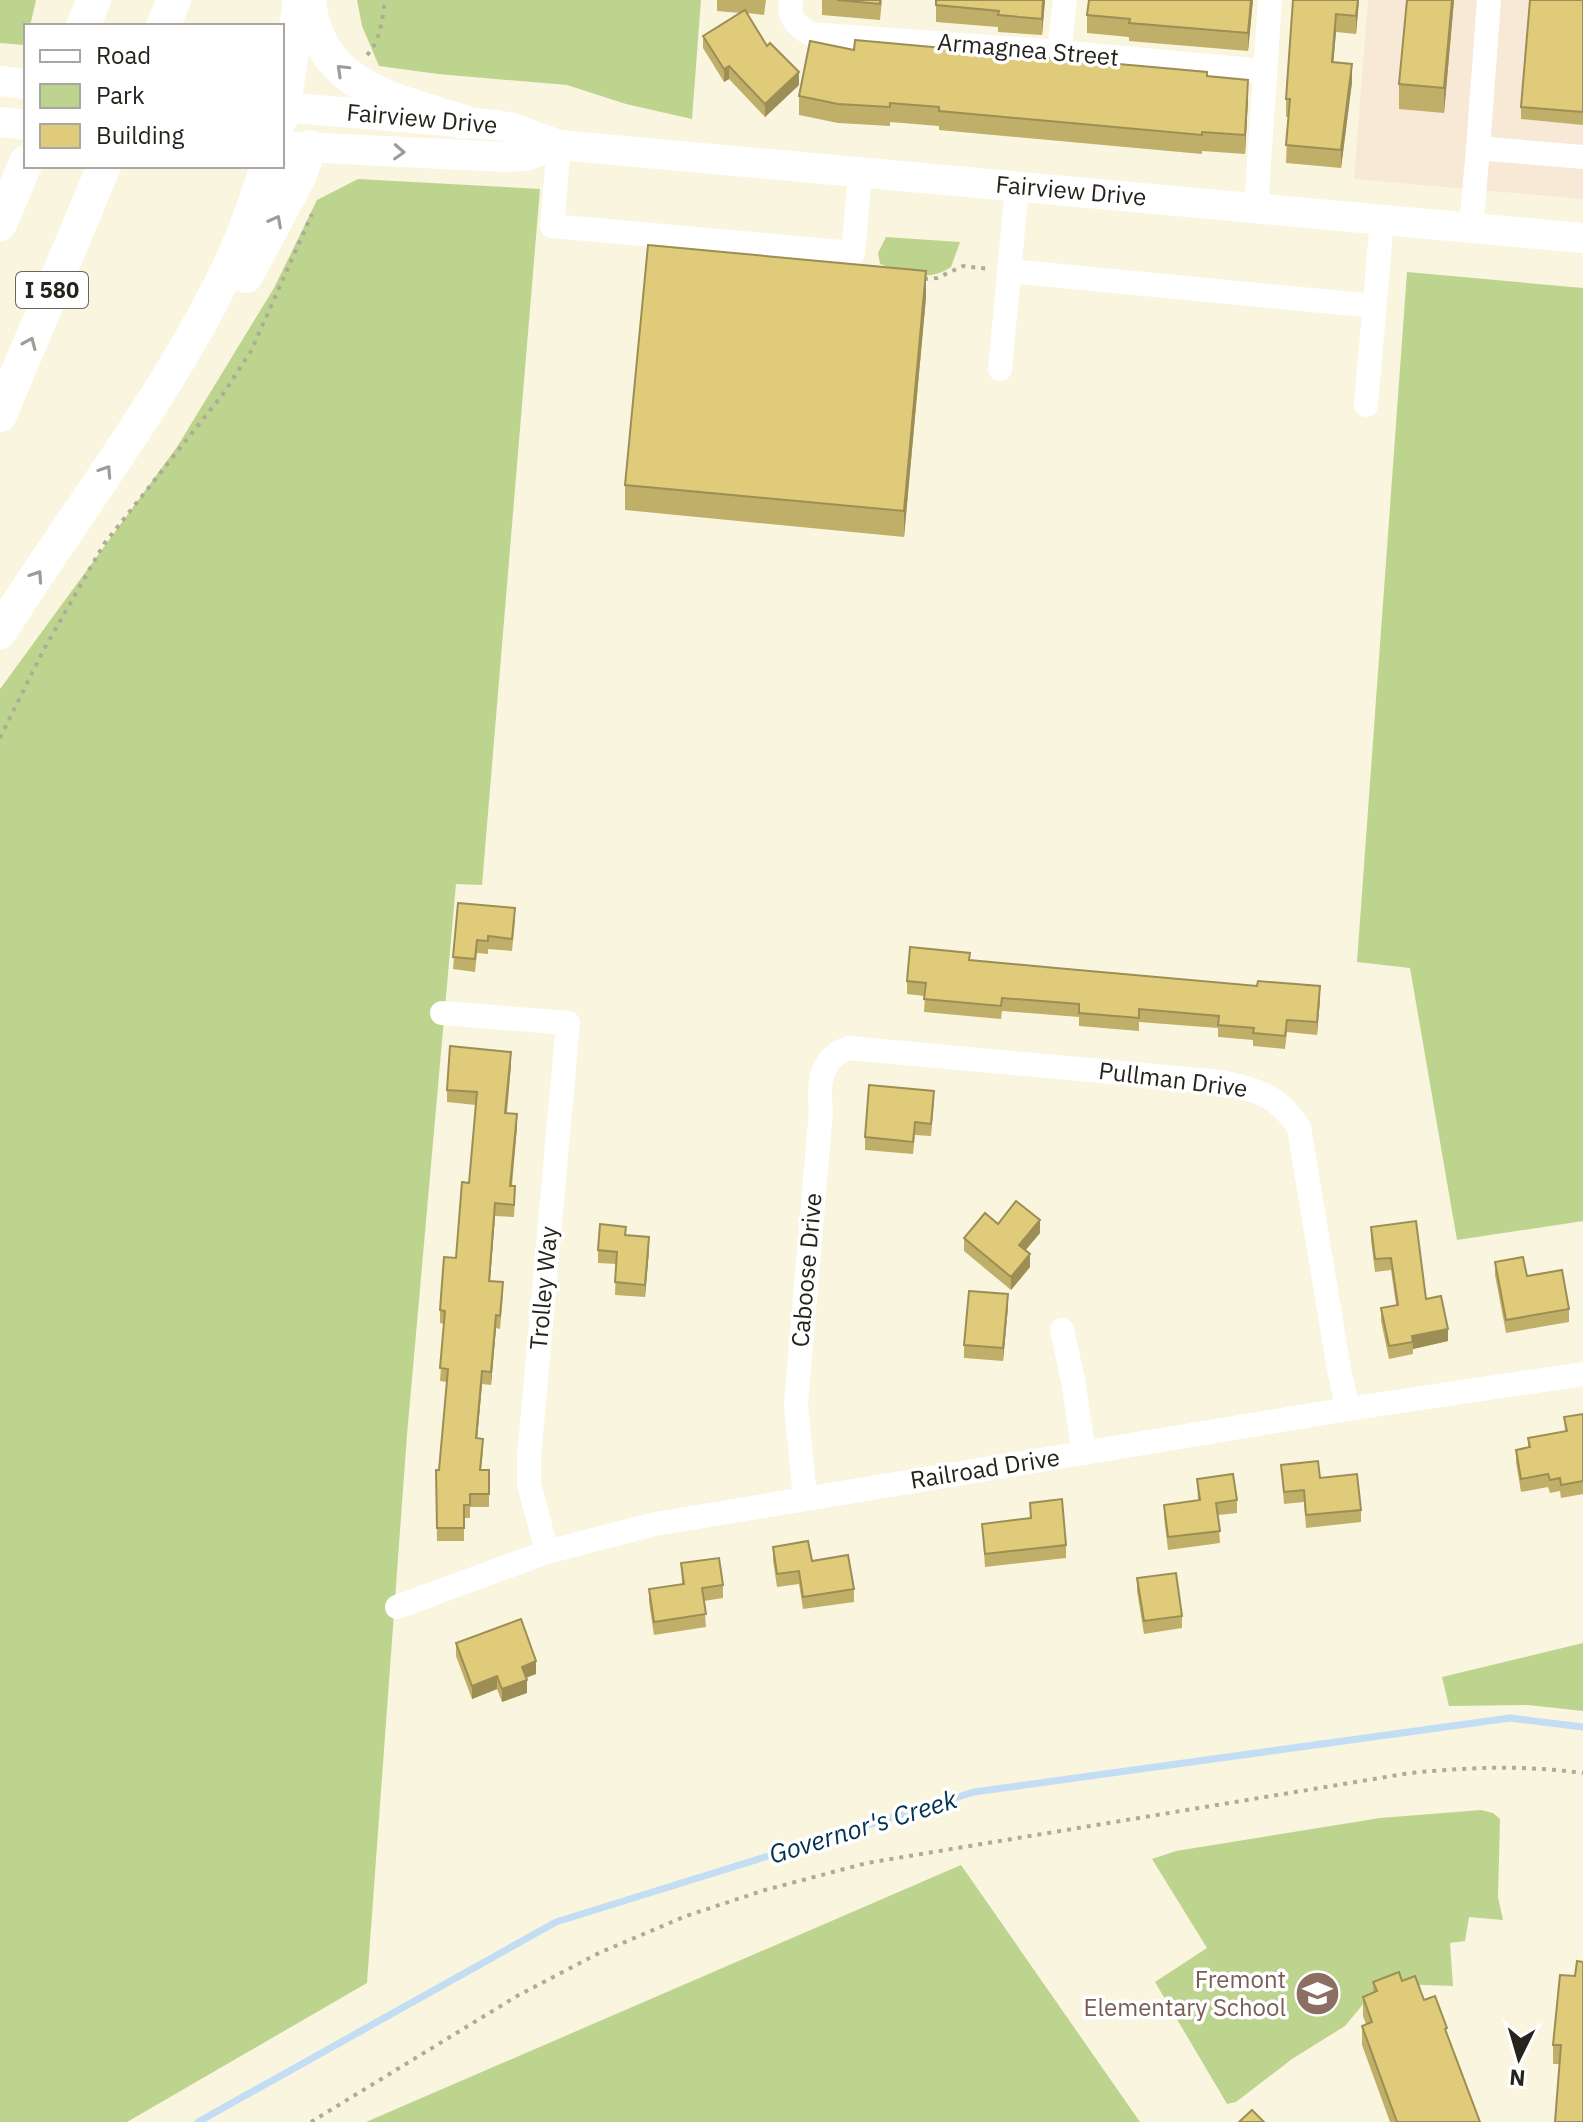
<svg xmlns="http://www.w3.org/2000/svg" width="1583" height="2122" viewBox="0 0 1583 2122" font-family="'IBM Plex Sans',sans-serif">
  <rect width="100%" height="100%" fill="#faf5df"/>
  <polygon fill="#f8e8d6" points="1368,0 1583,0 1583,199 1354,179"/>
  <g fill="#bdd48e">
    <polygon points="0,0 36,0 30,26 26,26 25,45 0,43"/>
    <polygon points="357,0 701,0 692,119 626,104 567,85 438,74 379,66 362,26"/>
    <polygon points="358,179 540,189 482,885 456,884 407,1435 367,1983 127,2122 0,2122 0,689 177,447 274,288 317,200"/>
    <path d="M886,237L960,242L951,267C927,283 905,273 880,264L878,253Z"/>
    <polygon points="1407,272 1583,288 1583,1221 1457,1240 1410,968 1357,962"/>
    <polygon points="1583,1643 1583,1711 1528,1705 1449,1706 1442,1677"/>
    <polygon points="1481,1810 1493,1813 1500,1819 1498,1897 1503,1920 1469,1917 1465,1941 1450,1943 1453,1986 1395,1984 1374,1991 1345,2026 1292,2059 1236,2102 1227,2104 1155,1982 1207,1948 1152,1859 1176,1851 1380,1818"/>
    <polygon points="961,1865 1140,2122 366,2122"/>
  </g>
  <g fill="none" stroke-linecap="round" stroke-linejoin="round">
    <polyline stroke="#c3ddf4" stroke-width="7" points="198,2122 556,1922 974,1792 1510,1718 1583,1727"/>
    <g stroke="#afab9a" stroke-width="4" stroke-dasharray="4 6" stroke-linecap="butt">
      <path d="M367,55C381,40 382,20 385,0"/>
      <polyline points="924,279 937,278 963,266 989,269"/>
      <polyline points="0,738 43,651 104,544 223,394 251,351 312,214"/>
      <path d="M311,2122L517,1996L599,1953L686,1916L765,1890L867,1863L1410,1773C1472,1767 1521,1765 1583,1773"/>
    </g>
    <g stroke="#fff" stroke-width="24">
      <path d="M791,0C788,18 796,25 810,34L1059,52L1263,71"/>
      <polyline points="1059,52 1065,0"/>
      <polyline points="559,145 552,226 853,253 860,173"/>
      <polyline points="1478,148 1489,0"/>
      <polyline points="1256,207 1270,0"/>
      <polyline points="1471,227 1478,148 1583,157"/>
      <polyline points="1009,271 1374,306"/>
      <polyline points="1000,369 1017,187"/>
      <polyline points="1366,405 1382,219"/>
      <polyline points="442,1013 568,1023 529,1457 529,1484 547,1552"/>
      <polyline points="1062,1330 1073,1380 1084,1453"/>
      <path d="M805,1498L796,1404L821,1110C818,1085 820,1057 849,1048L1221,1082C1258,1090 1278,1095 1299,1128L1339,1370L1348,1409"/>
      <polyline points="397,1607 547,1552 655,1524 1348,1409 1583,1374"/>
    </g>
    <g stroke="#fff" stroke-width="30">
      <polyline points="0,81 26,84"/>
      <polyline points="282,107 496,125 513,128 559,145 1583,238"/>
      <polyline points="0,122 26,125"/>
      <polyline points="282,146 505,157 525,156 559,145"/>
    </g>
    <g stroke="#fff" stroke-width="34">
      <path d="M309,0C317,87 395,100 464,122"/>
      <polyline points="83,26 94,0"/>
      <polyline points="163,26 174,0"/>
      <polyline points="282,117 300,0"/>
      <polyline points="0,224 26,162"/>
      <polyline points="246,276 299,177 310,147"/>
      <polyline points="0,415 104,166"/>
      <path d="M0,632C75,513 167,396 228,269C244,236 256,201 267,166"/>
    </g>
  </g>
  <g fill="#c0af68">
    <polygon points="717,0 766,0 764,15 747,13 767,46 799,85 765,117 729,79 724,82 703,48 703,36 740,13 717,11"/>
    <polygon points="822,0 882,0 880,20 822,15"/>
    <polygon points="936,0 1045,0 1042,35 998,32 998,27 936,22"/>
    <polygon points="1253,0 1248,51 1129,41 1129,37 1087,33 1087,15"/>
    <polygon points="1293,0 1359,0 1356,34 1336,32 1333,62 1352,82 1341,168 1286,163 1288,117 1286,117 1286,99"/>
    <polygon points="1407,0 1454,0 1444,113 1399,109 1399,84"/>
    <polygon points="1583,0 1583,125 1521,119 1521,107"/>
    <polygon points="854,50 1207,77 1248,99 1245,154 1202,151 1202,154 939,130 939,126 890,122 890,126 838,123 799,115 799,96"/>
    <polygon points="926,297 904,537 625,510 625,485"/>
    <polygon points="458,903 515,921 512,951 488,949 488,954 477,953 475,972 453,969"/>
    <polygon points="970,960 1320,999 1317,1035 1287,1032 1285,1049 1253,1046 1253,1040 1218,1037 1218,1028 1139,1022 1139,1031 1079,1026 1079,1017 1002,1011 1001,1019 924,1012 925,996 907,994 907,981"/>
    <polygon points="511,1065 507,1113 517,1127 512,1186 515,1199 514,1217 495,1216 490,1281 503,1295 500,1329 496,1328 491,1385 482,1384 477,1438 483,1452 481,1470 489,1470 489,1507 470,1507 470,1518 464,1518 464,1541 437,1541 436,1470 439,1470 447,1382 440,1381 444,1324 440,1323 440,1310 456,1258 469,1183 476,1105 447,1102 447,1090"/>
    <polygon points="934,1103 931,1136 915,1135 913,1154 865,1150 865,1137"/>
    <polygon points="998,1224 1040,1233 1025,1250 1030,1267 1011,1290 964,1251 964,1238"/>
    <polygon points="1371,1227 1448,1341 1413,1349 1413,1354 1389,1359 1381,1321 1381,1308 1396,1305 1391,1270 1375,1272 1371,1240"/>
    <polygon points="626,1235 649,1250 645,1297 615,1295 616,1264 598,1263 598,1250"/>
    <polygon points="1495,1262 1527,1276 1569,1309 1569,1322 1506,1333 1495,1275"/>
    <polygon points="1008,1307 1003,1361 964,1358 964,1345"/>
    <polygon points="1583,1414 1583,1494 1561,1498 1560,1491 1550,1493 1548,1487 1521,1492 1516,1462 1516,1450 1528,1447 1528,1438 1565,1432 1564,1417"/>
    <polygon points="1281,1465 1320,1478 1361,1510 1361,1522 1306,1528 1304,1502 1284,1504"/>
    <polygon points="1197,1479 1237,1500 1237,1513 1218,1515 1220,1543 1168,1550 1164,1517 1164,1505 1198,1500"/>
    <polygon points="1030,1503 1066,1545 1066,1558 985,1567 982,1524 1030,1519"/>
    <polygon points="773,1547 812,1561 854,1589 854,1602 803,1609 799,1584 777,1587 773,1560"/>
    <polygon points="681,1563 723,1585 723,1598 704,1601 706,1627 654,1635 649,1602 649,1589 682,1584"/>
    <polygon points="1137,1578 1182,1616 1182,1628 1144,1634 1137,1591"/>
    <polygon points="456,1643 536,1674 526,1678 527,1693 502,1702 497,1689 472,1699 456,1656"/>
    <polygon points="1575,1976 1559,2064 1553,2064 1553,2045"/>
    <polygon points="1402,1981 1424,2000 1447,2035 1480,2122 1390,2122 1362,2045 1362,2026 1366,2024 1363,2016 1363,1997 1373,1993 1373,1982"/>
  </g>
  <g fill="#9c8e55">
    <polygon points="1043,0 1045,0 1042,35 1042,19"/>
    <polygon points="1251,0 1253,0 1248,51 1248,33"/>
    <polygon points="1358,0 1359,0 1356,34 1356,16"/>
    <polygon points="1452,0 1454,0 1444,113 1444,88"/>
    <polygon points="1336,14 1336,32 1332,80 1332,62"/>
    <polygon points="1352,64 1352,82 1341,168 1341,150"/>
    <polygon points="729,66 729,79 724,82 724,69"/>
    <polygon points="799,72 799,85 765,117 765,104"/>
    <polygon points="1248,80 1248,99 1245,154 1245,135"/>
    <polygon points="926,271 926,297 904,537 904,511"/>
    <polygon points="1320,986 1320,999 1317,1035 1317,1022"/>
    <polygon points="511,1052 511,1065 505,1126 505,1113"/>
    <polygon points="517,1114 517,1127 510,1199 510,1186"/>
    <polygon points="495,1203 495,1216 489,1294 489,1281"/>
    <polygon points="1040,1220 1040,1233 1019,1258 1019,1245"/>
    <polygon points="649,1237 649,1250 645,1297 645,1285"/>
    <polygon points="1030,1254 1030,1267 1011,1290 1011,1277"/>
    <polygon points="1008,1294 1008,1307 1003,1361 1003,1348"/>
    <polygon points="496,1315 496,1328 491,1385 491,1372"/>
    <polygon points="1448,1329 1448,1341 1413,1349 1412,1336"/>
    <polygon points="482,1371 482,1384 476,1451 476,1438"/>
    <polygon points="536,1661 536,1674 522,1679 522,1667"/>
    <polygon points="497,1676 497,1689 472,1699 472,1686"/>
    <polygon points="527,1680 527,1693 502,1702 502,1689"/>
  </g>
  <g fill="#dfcb79" stroke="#9c8e55" stroke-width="2">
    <polygon points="837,0 880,0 880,4"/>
    <polygon points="936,0 1043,0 1042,19 998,15 999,11 936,5"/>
    <polygon points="1089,0 1251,0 1248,33 1129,23 1130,19 1087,15"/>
    <polygon points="1293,0 1358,0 1356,16 1336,14 1332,62 1352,64 1341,150 1286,145 1290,99 1286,99"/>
    <polygon points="1407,0 1452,0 1444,88 1399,84"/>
    <polygon points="1530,0 1583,0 1583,112 1521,107"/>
    <polygon points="745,10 767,46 770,43 799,72 765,104 729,66 724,69 703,36"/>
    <polygon points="855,40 1207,72 1207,76 1248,80 1245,135 1202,132 1202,135 939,111 939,107 890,103 890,107 838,104 799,96 810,41 854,50"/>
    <polygon points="648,245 926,271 904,511 625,485"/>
    <polygon points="458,903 515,908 512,939 488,936 488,941 477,940 475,959 453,957"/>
    <polygon points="910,947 970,953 969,960 1056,968 1257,986 1258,981 1320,986 1317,1022 1287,1020 1285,1036 1253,1033 1254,1028 1218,1025 1219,1016 1139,1009 1139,1018 1079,1013 1079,1004 1002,998 1001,1006 924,999 926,983 907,981"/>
    <polygon points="450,1046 511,1052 505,1113 517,1114 510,1186 515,1186 514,1205 495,1203 489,1281 503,1282 500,1316 496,1315 491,1372 482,1371 476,1438 483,1439 480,1470 489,1470 489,1494 470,1494 470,1505 464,1505 464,1528 437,1528 436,1470 439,1470 448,1369 440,1368 445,1311 440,1310 444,1257 456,1258 462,1182 469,1183 477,1092 447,1090"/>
    <polygon points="869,1085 934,1091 931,1124 915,1122 913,1142 865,1137"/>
    <polygon points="1016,1201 1040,1220 1019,1245 1030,1254 1011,1277 964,1238 985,1213 998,1224"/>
    <polygon points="1416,1221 1426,1299 1441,1296 1448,1329 1412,1336 1413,1342 1389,1346 1381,1308 1398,1305 1391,1258 1375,1259 1371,1227"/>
    <polygon points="600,1224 626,1227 625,1235 649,1237 645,1285 615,1282 617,1252 598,1250"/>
    <polygon points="1523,1257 1527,1276 1562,1270 1569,1309 1506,1320 1495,1262"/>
    <polygon points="969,1291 1008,1294 1003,1348 964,1345"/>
    <polygon points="1583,1414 1583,1481 1561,1485 1560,1478 1550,1480 1548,1474 1521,1479 1516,1450 1530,1447 1528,1438 1567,1431 1564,1417"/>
    <polygon points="1318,1461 1320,1478 1357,1474 1361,1510 1306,1515 1304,1490 1284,1492 1281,1465"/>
    <polygon points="1233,1474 1237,1500 1216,1503 1220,1531 1168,1537 1164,1505 1200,1500 1197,1479"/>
    <polygon points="1062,1499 1066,1545 985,1554 982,1524 1031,1518 1030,1503"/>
    <polygon points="808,1541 812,1561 848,1555 854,1589 803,1597 799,1571 777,1574 773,1547"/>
    <polygon points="719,1558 723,1585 702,1588 706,1614 654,1622 649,1589 684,1584 681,1563"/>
    <polygon points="1176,1573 1182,1616 1144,1621 1137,1578"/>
    <polygon points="521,1619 536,1661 522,1667 527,1680 502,1689 497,1676 472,1686 456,1643"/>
    <polygon points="1577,1961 1583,1962 1583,2122 1555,2122 1561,2045 1553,2045 1560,1975 1575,1976"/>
    <polygon points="1399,1972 1402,1981 1415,1976 1424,2000 1435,1996 1447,2028 1445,2029 1480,2122 1397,2122 1362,2026 1372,2022 1363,1997 1377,1991 1373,1982"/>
    <polygon points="1252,2110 1264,2122 1239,2122"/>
  </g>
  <defs><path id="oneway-chevron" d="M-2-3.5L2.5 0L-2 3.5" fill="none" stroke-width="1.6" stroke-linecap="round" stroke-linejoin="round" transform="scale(2)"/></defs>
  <g stroke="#9d9c98">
    <use href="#oneway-chevron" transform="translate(342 70) rotate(-136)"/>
    <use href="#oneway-chevron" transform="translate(399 152) rotate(3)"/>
    <use href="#oneway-chevron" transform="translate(276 221) rotate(-62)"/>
    <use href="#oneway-chevron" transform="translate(30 343) rotate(-67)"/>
    <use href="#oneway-chevron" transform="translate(106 471) rotate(-57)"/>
    <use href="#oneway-chevron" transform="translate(37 576) rotate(-56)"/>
  </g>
  <defs>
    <symbol id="school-disc" viewBox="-11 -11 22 22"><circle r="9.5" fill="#8d6e63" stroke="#fff"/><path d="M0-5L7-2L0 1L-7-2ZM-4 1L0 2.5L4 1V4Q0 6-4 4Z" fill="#fff"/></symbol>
  </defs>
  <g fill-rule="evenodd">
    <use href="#school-disc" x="1292" y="1968" width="51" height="51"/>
  </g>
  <g text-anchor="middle" stroke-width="7" stroke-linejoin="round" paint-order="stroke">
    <rect fill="#fff" stroke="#66655f" stroke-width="2" x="16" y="272" width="72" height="36" rx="6"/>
    <g font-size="22" font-weight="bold" fill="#25231b">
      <text x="52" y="298">I 580</text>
    </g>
    <g font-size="24" fill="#25231b" stroke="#fff">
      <text transform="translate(1028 50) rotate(5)" y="8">Armagnea Street</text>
      <text transform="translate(422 119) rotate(5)" y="8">Fairview Drive</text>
      <text transform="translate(1071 191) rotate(5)" y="8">Fairview Drive</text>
      <text transform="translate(1173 1080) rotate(7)" y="8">Pullman Drive</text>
      <text transform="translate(807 1270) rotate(-85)" y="8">Caboose Drive</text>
      <text transform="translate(544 1288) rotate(-85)" y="8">Trolley Way</text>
      <text transform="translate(985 1469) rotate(-9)" y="8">Railroad Drive</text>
    </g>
    <g font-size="24" fill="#785e54" stroke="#fff" text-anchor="end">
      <text x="1286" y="1988">Fremont<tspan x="1286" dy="28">Elementary School</tspan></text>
    </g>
    <g font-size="26" font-style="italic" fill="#003256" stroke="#fff">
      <text transform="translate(863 1827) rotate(-17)" y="9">Governor's Creek</text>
    </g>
  </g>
  <rect x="24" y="24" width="260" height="144" fill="#ffffff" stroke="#a8a7a4" stroke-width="2"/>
  <rect x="40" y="50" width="40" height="12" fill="#ffffff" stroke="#a8a7a4" stroke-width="2"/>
  <text x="96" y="64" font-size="24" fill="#25231b">Road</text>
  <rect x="40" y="84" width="40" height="24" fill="#bdd48e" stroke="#a8a7a4" stroke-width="2"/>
  <text x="96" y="104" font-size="24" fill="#25231b">Park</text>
  <rect x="40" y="124" width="40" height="24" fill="#dfcb79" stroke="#a8a7a4" stroke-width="2"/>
  <text x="96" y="144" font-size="24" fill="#25231b">Building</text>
  <g transform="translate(1519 2058) rotate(185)" stroke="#ffffff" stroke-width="6" paint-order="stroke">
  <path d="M0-6L14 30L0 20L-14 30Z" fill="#25231b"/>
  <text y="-12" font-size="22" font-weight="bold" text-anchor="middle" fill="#25231b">N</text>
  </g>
</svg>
